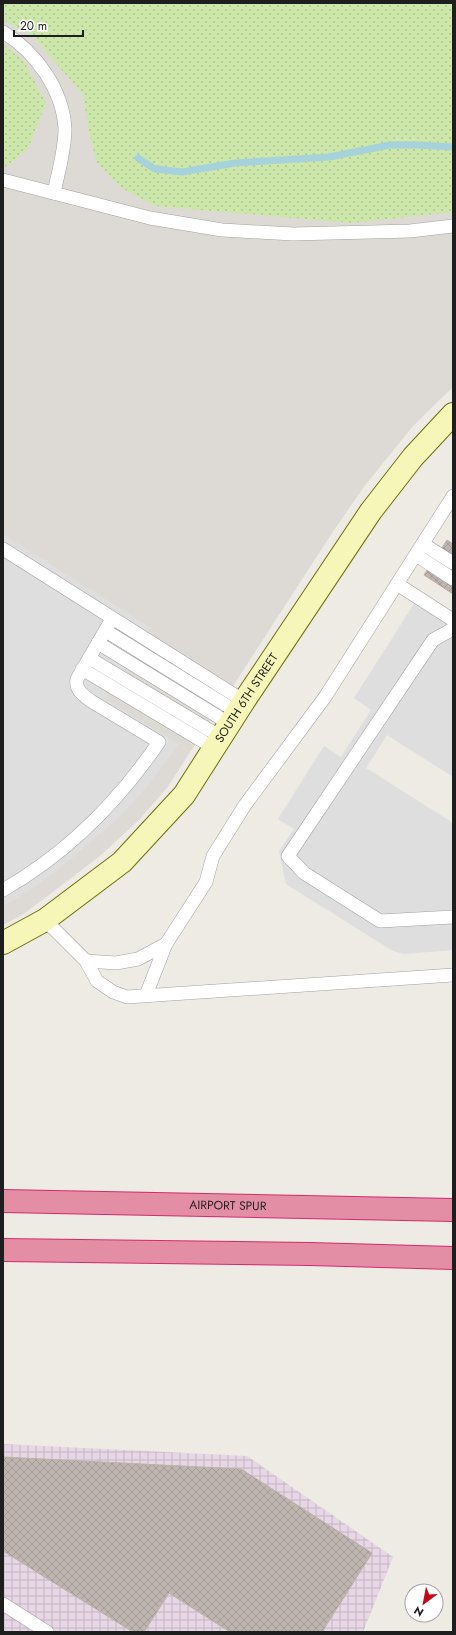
<svg xmlns="http://www.w3.org/2000/svg" width="456" height="1635" viewBox="0 0 456 1635" font-family="Jost,sans-serif">
  <defs>
    <pattern id="industrial-grid" width="8" height="8" patternUnits="userSpaceOnUse"><rect width="8" height="8" fill="#e7d6e5"/><path d="M0 4h8M4 0v8" fill="none" stroke="#c6b7c4"/></pattern>
    <pattern id="grass-dots" width="8" height="8" patternUnits="userSpaceOnUse"><rect width="8" height="8" fill="#cde7ab"/><path d="M2 2h.1M6 6h.1" fill="none" stroke="#b0c693" stroke-width="1.8" stroke-linecap="round"/></pattern>
    <pattern id="building-cross-hatch" width="8" height="8" patternUnits="userSpaceOnUse"><rect width="8" height="8" fill="#bfb5b0"/><path d="M0 0l8 8M0 8l8-8" fill="none" stroke="#a49b97"/></pattern>
  </defs>
  <rect width="100%" height="100%" fill="#eeeae4"/>
  <polygon fill="url(#industrial-grid)" points="3,1444 247,1456 393,1557 363,1632 3,1632"/>
  <polygon fill="#dddad5" points="3,3 453,3 453,387 414,425 366,484 334,530 167,788 139,820 100,856 25,913 3,925"/>
  <g fill="url(#grass-dots)">
    <polygon points="3,3 453,3 453,212 352,223 155,206 120,187 97,163 89,133 83,95 33,36 3,20"/>
    <polygon points="3,44 24,61 46,103 28,149 5,167 3,167"/>
  </g>
  <g fill="#dedede">
    <polygon points="3,534 151,628 106,699 179,744 150,783 122,815 63,866 29,891 3,906"/>
    <polygon points="421,593 452,613 453,611 453,777 387,735 366,768 453,823 453,950 404,954 393,951 286,884 279,851 294,829 278,819 324,746 341,757 371,710 354,698"/>
  </g>
  <g fill="none" stroke-linecap="round" stroke-linejoin="round">
    <polyline stroke="#a6d2db" stroke-width="7" points="138,158 155,169 182,172 235,163 329,157 390,145 417,145 453,147"/>
  </g>
  <g fill="url(#building-cross-hatch)" stroke="#bfb0a7">
    <polygon points="447,540 453,544 453,594 424,575"/>
    <polygon points="3,1457 241,1469 372,1553 322,1632 230,1632 169,1593 144,1632 133,1632 3,1551"/>
  </g>
  <g fill="none" stroke-linecap="round" stroke-linejoin="round">
    <defs>
      <g id="lane">
        <path d="M3,32C36,52 63,90 65,129C65,150 58,173 54,193"/>
        <polyline points="3,180 150,218 222,230 293,234 410,231 453,226"/>
        <polyline points="423,544 453,563"/>
        <polyline points="3,549 244,701"/>
        <polyline points="416,555 453,579"/>
        <polyline points="397,584 453,620"/>
        <polyline points="453,629 433,640 288,856 304,873 380,921 453,917"/>
        <polyline points="106,631 237,712"/>
        <polyline points="98,643 230,724"/>
        <polyline points="89,658 221,737"/>
        <polyline points="82,669 214,748"/>
        <path d="M3,890C66,854 118,802 159,742L91,701C83,695 75,690 77,679L112,619"/>
        <polyline points="45,920 86,961 97,981 113,992 127,997 453,975"/>
        <polyline points="86,961 116,963 138,959 166,944"/>
        <polyline points="146,995 166,944 206,882 213,856 245,805 325,697 453,496"/>
        <polyline points="3,1604 47,1632"/>
      </g>
      <g id="secondary">
        <path id="s1" d="M3,943L45,920L122,862L184,795L244,701L371,511L413,457L453,414"/>
      </g>
      <g id="highway">
        <path id="s2" d="M3,1201L453,1210"/>
        <polyline points="3,1250 310,1254 453,1258"/>
      </g>
    </defs>
    <use href="#lane" stroke="#a2a2a2" stroke-width="14"/>
    <use href="#secondary" stroke="#6c7109" stroke-width="24"/>
    <use href="#highway" stroke="#d32a70" stroke-width="24"/>
    <use href="#lane" stroke="#fff" stroke-width="13"/>
    <use href="#secondary" stroke="#f7f6b9" stroke-width="22"/>
    <use href="#highway" stroke="#e38ea4" stroke-width="22"/>
  </g>
  <g text-anchor="middle" stroke-width="3" stroke-linejoin="round" paint-order="stroke">
    <g font-size="12" fill="#1e1e1e" stroke="#fff">
      <text dy="4" stroke="none"><textPath href="#s1" startOffset="351">SOUTH 6TH STREET</textPath></text>
      <text dy="4" stroke="none"><textPath href="#s2" startOffset="225">AIRPORT SPUR</textPath></text>
    </g>
  </g>
  <rect width="456" height="1635" fill="none" stroke="#1e1e1e" stroke-width="8"/>
  <g transform="translate(424 1603) rotate(212)"><circle r="19" fill="#ffffff" stroke="#a5a5a5"/>
  <path d="M0-3L7 15L0 10L-7 15Z" fill="#c40714"/>
  <text y="-6" font-size="11" font-weight="bold" text-anchor="middle" fill="#1e1e1e">N</text>
  </g>
  <path d="M14 30v6h69v-6" fill="none" stroke="#1e1e1e" stroke-width="2"/>
  <text x="20" y="30" font-size="12" fill="#1e1e1e" stroke="#ffffff" stroke-width="3" paint-order="stroke">20 m</text>
</svg>
